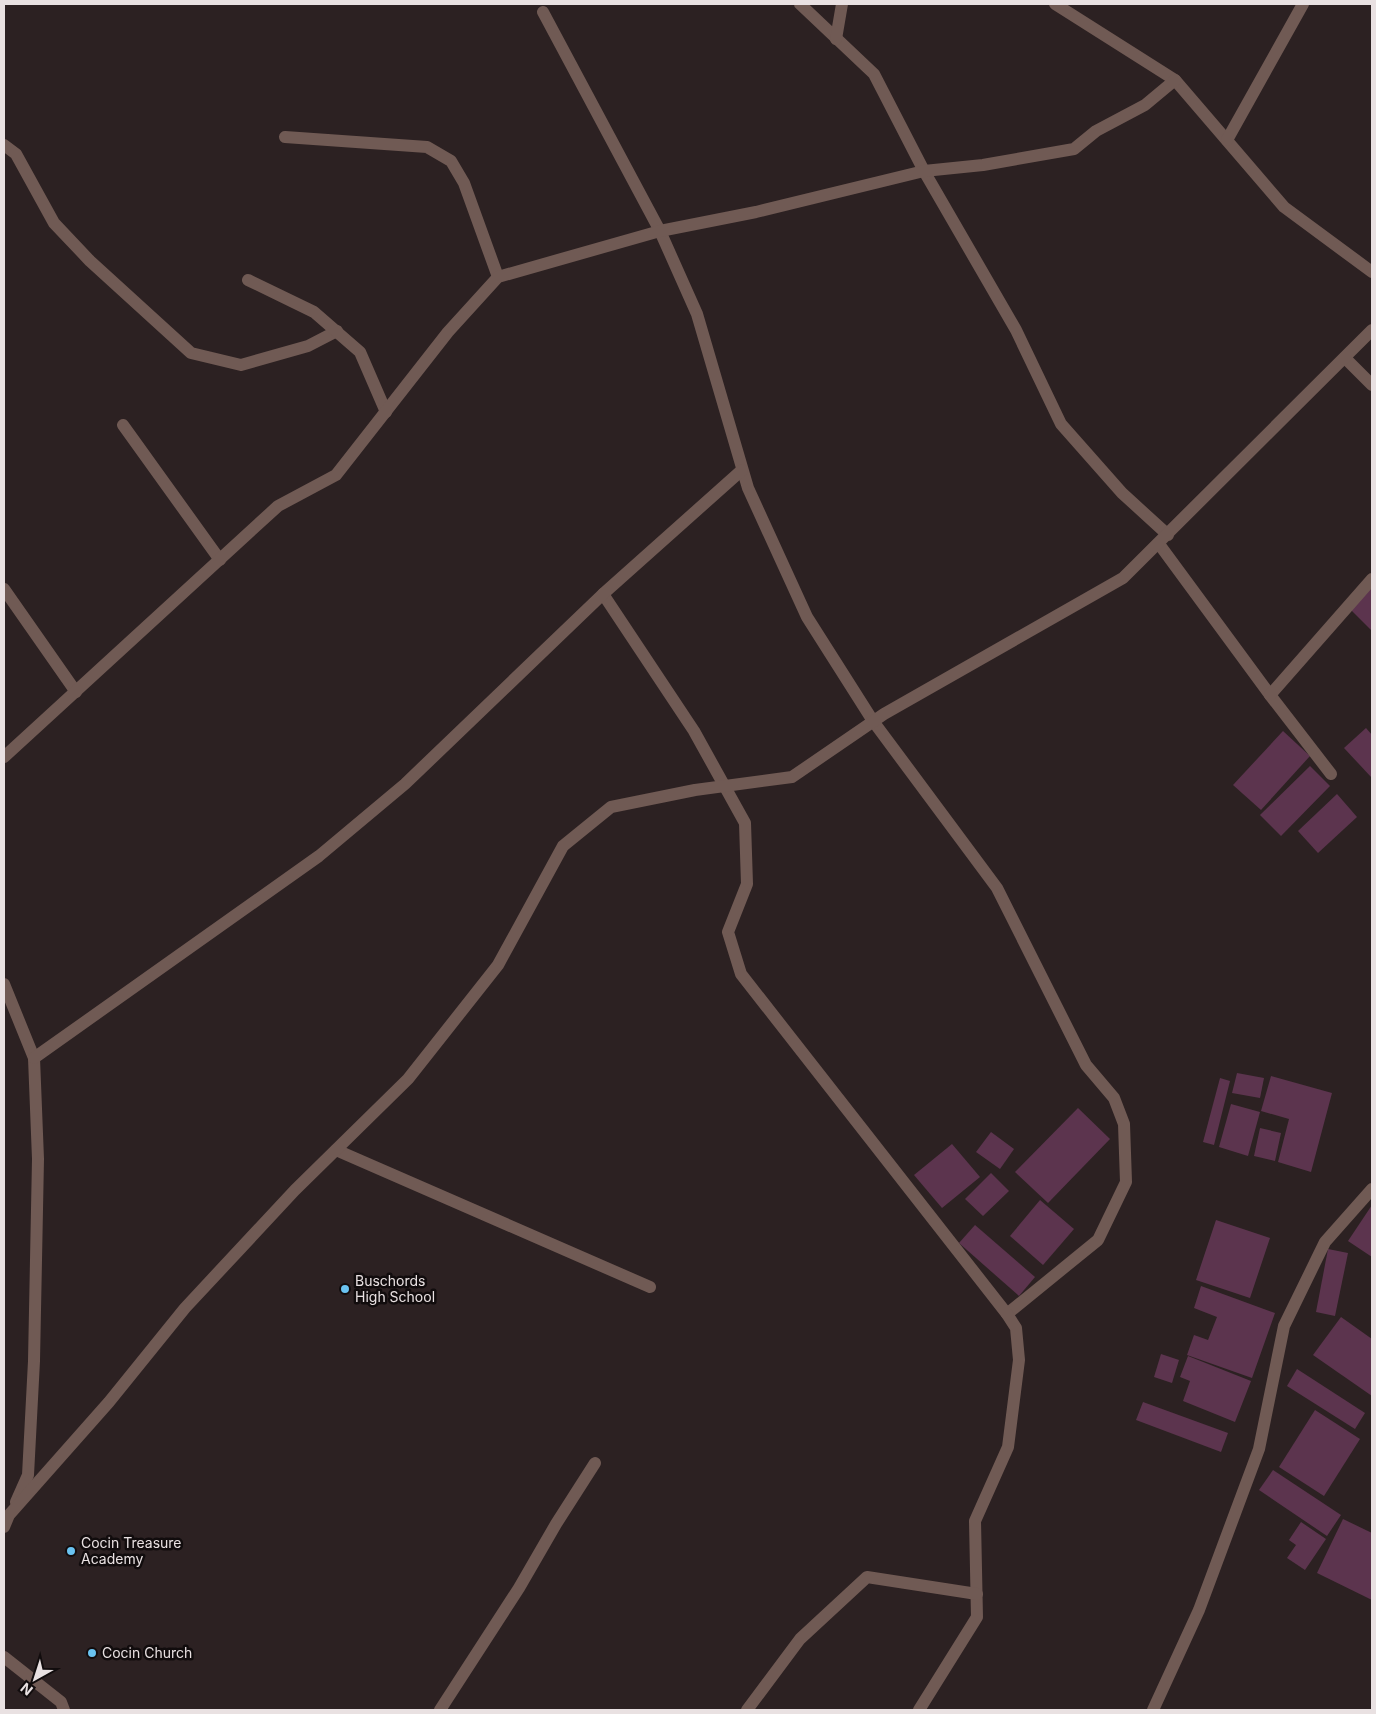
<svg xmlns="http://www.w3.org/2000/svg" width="1376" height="1714" viewBox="0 0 1376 1714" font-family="Inter,sans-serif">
  <rect width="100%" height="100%" fill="#2c2122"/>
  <g fill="#5c344e">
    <polygon points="1372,575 1372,631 1344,603"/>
    <polygon points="1366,728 1372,735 1372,778 1344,748"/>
    <polygon points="1283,731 1310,756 1261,810 1233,785"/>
    <polygon points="1310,766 1330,786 1281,836 1260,815"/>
    <polygon points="1337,794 1357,817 1318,853 1298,831"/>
    <polygon points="1237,1073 1264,1078 1260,1098 1232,1093"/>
    <polygon points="1271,1076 1332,1093 1311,1172 1278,1162 1289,1119 1261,1111"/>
    <polygon points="1220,1078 1230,1081 1214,1145 1203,1142"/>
    <polygon points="1231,1104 1260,1112 1248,1156 1219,1147"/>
    <polygon points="1078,1108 1110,1139 1048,1203 1015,1172"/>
    <polygon points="1260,1128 1281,1133 1275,1161 1254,1156"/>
    <polygon points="991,1132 1014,1149 1000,1169 976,1152"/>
    <polygon points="952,1144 980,1177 942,1208 914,1175"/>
    <polygon points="991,1173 1009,1191 983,1216 965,1199"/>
    <polygon points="1040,1200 1074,1229 1043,1265 1010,1236"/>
    <polygon points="1372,1205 1372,1257 1348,1241"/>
    <polygon points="1216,1220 1270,1238 1250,1298 1196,1280"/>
    <polygon points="975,1225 1035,1277 1019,1296 959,1243"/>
    <polygon points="1328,1249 1348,1253 1335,1316 1316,1312"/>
    <polygon points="1201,1286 1275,1313 1252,1378 1187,1355 1194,1335 1208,1340 1217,1317 1194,1308"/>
    <polygon points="1341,1317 1372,1339 1372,1396 1313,1355"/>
    <polygon points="1161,1354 1179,1360 1172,1383 1154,1377"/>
    <polygon points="1188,1356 1251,1381 1235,1422 1183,1401 1190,1381 1180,1377"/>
    <polygon points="1297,1369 1365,1413 1355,1429 1287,1386"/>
    <polygon points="1143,1402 1228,1433 1221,1452 1136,1420"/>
    <polygon points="1315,1410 1360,1439 1324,1496 1279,1467"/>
    <polygon points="1273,1470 1341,1515 1327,1536 1259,1490"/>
    <polygon points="1343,1519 1372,1533 1372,1600 1317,1573"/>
    <polygon points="1301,1522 1326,1539 1305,1570 1287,1558 1296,1545 1289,1540"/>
  </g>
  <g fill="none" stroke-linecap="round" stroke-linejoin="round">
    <g stroke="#705a54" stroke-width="12">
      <polyline points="800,4 874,74 924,171 1016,330 1061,424 1122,493 1168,535"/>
      <polyline points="1055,4 1175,80 1284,207 1372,272"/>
      <polyline points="543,12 660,231 697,314 748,488 807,617 873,721 997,888 1086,1065 1114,1098 1124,1124 1126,1182 1098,1240 1007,1314"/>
      <polyline points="836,39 842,4"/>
      <polyline points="285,137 427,147 451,161 464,183 498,277"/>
      <polyline points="1227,140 1303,4"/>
      <polyline points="4,145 16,154 54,223 90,261 191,353 241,365 308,346 337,331"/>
      <polyline points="248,280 314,312 360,352 386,412"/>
      <polyline points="1345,358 1372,385"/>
      <polyline points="123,425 220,560"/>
      <polyline points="1159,544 1270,695 1331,774"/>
      <polyline points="4,589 76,692"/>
      <polyline points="603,594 694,731 745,823 747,884 728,932 741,974 1007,1314 1016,1328 1019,1360 1008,1447 975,1521 977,1617 919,1710"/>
      <polyline points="1270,695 1372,579"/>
      <polyline points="4,757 278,506 336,475 448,332 498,277 660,231 756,212 924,171 983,165 1074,149 1096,131 1145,105 1175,80"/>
      <polyline points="4,984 34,1058 38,1159 34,1361 28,1475 16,1502"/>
      <polyline points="34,1058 319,856 405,784 603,594 742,470"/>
      <polyline points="336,1150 650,1287"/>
      <polyline points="4,1527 9,1515 109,1402 185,1308 295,1190 408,1079 498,965 563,846 611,807 695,790 792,777 884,714 1123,578 1372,330"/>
      <polyline points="4,1657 61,1702 64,1710"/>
      <polyline points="440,1710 519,1588 556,1524 595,1463"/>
      <polyline points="747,1710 800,1639 867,1577 977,1594"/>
      <polyline points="1153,1710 1199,1610 1259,1449 1284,1326 1325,1242 1372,1189"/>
    </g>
  </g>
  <g fill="#6ac3f1" stroke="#110c0d" stroke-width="2">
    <circle cx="345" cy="1289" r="5"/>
    <circle cx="71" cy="1551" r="5"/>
    <circle cx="92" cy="1653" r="5"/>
  </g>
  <g text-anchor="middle" stroke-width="5" stroke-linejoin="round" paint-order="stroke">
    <g font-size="14" fill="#e9e1e2" stroke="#110c0d" text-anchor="start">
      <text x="355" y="1286">Buschords<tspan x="355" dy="16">High School</tspan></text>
      <text x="81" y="1548">Cocin Treasure<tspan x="81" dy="16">Academy</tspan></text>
      <text x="102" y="1658">Cocin Church</text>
    </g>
  </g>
  <rect width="1376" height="1714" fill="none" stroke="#e9e1e2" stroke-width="10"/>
  <g transform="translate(35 1679) rotate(219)" stroke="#110c0d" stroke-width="4" paint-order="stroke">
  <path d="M0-4L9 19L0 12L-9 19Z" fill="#e9e1e2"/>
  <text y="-8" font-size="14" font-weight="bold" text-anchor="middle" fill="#e9e1e2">N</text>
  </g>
</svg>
